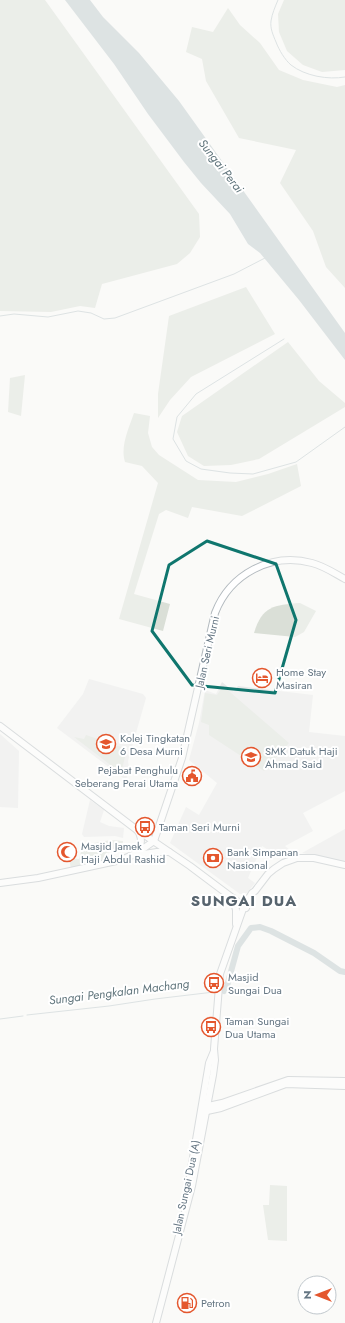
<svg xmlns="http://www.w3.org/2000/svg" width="345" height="1323" viewBox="0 0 345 1323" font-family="Jost,sans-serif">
  <rect width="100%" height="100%" fill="#fafaf8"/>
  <g fill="#e8e9e9">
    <polygon points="89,679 143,694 146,698 128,761 129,768 126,780 57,728 83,694"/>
    <polygon points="222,682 234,692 238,686 313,695 309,732 345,736 345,791 303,813 313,831 285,846 291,851 289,856 283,859 262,846 248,878 255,883 247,893 240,894 170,843 186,807 199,815 217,783 189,760 199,723 205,690 216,694"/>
    <polygon points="0,734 19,751 18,808 0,807"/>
    <polygon points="90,800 104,810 100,822 109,826 124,828 123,838 115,836 84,837 82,834"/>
    <polygon points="345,829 345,862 302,853"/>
  </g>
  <g fill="#dadfd7">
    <polygon points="0,0 45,0 199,214 200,237 190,253 177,264 102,284 95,308 80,306 51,312 0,311"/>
    <polygon points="284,0 345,0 345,70 322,72 303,65 287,51 279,32 278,14"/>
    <polygon points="228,8 240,25 260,43 279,70 303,80 337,87 345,85 345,288 326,267 313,231 280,183 296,150 239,138 206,81 202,59 186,52 192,27 213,32"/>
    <polygon points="246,287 275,334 191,377 170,400 158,418 158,394 169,316"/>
    <polygon points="288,342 319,381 345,403 345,407 259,459 231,465 204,466 188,456 177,432 182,416"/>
    <polygon points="25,375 21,416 8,412 10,378"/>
    <path d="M134,413L150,416L148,433L152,447L159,455L198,480L236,482L268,474L297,464L301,486L242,516L192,507L188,518L166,510L159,514L134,594L170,604L163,631L119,619L158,483L142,466L125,462C120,446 129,428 134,413Z"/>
    <path d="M300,603L316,611L304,632L295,637L254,633C262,606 274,605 300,603Z"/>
    <polygon points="223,686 289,743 264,771 209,735 209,725 201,722 205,693 217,695"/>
    <polygon points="86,735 127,749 121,773 74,737 84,739"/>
    <polygon points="111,840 123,841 122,849 106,853 107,860 71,869 69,858 79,859 83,845"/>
    <polygon points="270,1185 287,1186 287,1241 268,1240 263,1205 269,1205"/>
  </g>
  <polygon fill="#bbc7cb" points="65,0 90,0 103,17 139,53 179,101 345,333 345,360 299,300 260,253 248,244 230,214 201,183 184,162 148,114 114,64"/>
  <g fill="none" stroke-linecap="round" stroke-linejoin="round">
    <g stroke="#bbc7cb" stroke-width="1">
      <path d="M278,0C275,7 272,14 271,21C270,28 273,35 276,42C279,50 285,60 291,65C305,76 328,80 345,77"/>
      <polyline points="0,316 14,314 48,317 78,311 91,313 104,319 115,318 234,274 265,258"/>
      <polyline points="284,339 196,394 177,417 173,439 186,461 201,469 230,473 253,474 296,462 345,427"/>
      <polyline points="27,1015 109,1006 155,999 214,992"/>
      <polyline points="0,1019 23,1016"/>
    </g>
    <polyline stroke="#bbc7cb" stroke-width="6" points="224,991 227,986 238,946 251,928 260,927 271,931 314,953 340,971 345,972"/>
    <defs>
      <g id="secondary">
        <polyline points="0,726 137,830 190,866 246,908"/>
        <path d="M137,830C143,837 141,845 138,853"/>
        <path d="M154,841L182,758L215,613C230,574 271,552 312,563C324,566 334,573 345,579"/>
        <polyline points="137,855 157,852 169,852"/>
        <polyline points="0,883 38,878 121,860 137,853 154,841"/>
        <polyline points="233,898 236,910 236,924"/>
        <polyline points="204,1106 208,1106 222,1103 288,1080 345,1081"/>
        <polyline points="204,1110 207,1111 221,1108 286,1084 345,1086"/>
        <polyline points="189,1181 209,1063 214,1051"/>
        <polyline points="156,1323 192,1186 213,1075 215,1060 214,1049 220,974 244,906 252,893 255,891 268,874 274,869 283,863 297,858 314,858 345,865"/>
      </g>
    </defs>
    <use href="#secondary" stroke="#b3babf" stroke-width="8"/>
    <use href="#secondary" stroke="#fff" stroke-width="6"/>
  </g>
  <path d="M0 0H345V1323H0ZM207,541L276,564L296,620L275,693L192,685L152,631L169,565Z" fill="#fafaf8" fill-opacity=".55" fill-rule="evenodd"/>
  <path fill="none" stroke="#0f766e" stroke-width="3" stroke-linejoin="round" d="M207,541L276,564L296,620L275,693L192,685L152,631L169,565Z"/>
  <defs>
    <symbol id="hotel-ring" viewBox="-11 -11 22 22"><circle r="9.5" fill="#fff" stroke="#e4572e" stroke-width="1.5"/><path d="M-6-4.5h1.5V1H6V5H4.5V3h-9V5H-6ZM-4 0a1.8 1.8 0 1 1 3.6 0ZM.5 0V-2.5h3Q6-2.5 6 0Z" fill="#e4572e"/></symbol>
    <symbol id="university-ring" viewBox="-11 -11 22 22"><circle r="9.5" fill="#fff" stroke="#e4572e" stroke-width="1.5"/><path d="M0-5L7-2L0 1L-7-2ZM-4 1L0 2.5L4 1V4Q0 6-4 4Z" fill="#e4572e"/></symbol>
    <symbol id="school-ring" viewBox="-11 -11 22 22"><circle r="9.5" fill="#fff" stroke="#e4572e" stroke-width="1.5"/><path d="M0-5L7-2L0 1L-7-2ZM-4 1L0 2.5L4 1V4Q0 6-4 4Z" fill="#e4572e"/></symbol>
    <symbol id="civic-ring" viewBox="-11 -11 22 22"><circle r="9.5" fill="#fff" stroke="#e4572e" stroke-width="1.5"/><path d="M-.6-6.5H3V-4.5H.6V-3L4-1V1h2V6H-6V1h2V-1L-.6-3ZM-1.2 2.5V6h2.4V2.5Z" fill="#e4572e"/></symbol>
    <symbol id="bus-ring" viewBox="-11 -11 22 22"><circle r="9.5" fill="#fff" stroke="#e4572e" stroke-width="1.5"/><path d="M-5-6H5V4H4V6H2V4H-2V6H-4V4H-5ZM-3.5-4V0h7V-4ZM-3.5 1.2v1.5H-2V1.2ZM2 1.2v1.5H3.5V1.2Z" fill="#e4572e"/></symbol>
    <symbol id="mosque-ring" viewBox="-11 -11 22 22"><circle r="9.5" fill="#fff" stroke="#e4572e" stroke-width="1.5"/><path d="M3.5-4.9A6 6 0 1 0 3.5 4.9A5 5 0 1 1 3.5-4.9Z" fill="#e4572e"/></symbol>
    <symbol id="bank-ring" viewBox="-11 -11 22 22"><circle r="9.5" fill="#fff" stroke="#e4572e" stroke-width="1.5"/><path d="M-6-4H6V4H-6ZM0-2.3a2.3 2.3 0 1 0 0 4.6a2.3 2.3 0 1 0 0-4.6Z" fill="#e4572e"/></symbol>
    <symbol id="fuel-ring" viewBox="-11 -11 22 22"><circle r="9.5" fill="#fff" stroke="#e4572e" stroke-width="1.5"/><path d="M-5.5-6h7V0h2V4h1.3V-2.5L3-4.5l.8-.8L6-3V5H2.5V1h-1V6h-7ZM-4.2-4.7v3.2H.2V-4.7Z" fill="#e4572e"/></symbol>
  </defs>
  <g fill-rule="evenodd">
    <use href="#hotel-ring" x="251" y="667" width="22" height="22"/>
    <use href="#university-ring" x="95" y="733" width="22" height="22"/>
    <use href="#school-ring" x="240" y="746" width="22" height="22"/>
    <use href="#civic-ring" x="181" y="765" width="22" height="22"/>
    <use href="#bus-ring" x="134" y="816" width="22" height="22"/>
    <use href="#mosque-ring" x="56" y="841" width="22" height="22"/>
    <use href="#bank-ring" x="202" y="847" width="22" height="22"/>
    <use href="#bus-ring" x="203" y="972" width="22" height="22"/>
    <use href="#bus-ring" x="200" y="1016" width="22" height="22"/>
    <use href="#fuel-ring" x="176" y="1292" width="22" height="22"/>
  </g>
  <g text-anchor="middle" stroke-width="4" stroke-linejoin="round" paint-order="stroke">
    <g font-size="11" fill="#657683" stroke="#fff">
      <text transform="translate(207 652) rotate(-77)" y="4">Jalan Seri Murni</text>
      <text transform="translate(186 1187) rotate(-78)" y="4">Jalan Sungai Dua (A)</text>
    </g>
    <g font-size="11" fill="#657683" stroke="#fff" text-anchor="start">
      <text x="276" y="676">Home Stay<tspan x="276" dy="13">Masiran</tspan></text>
      <text x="120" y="742">Kolej Tingkatan<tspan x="120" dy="13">6 Desa Murni</tspan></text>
      <text x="265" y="755">SMK Datuk Haji<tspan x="265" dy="13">Ahmad Said</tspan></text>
      <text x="178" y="774" text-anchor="end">Pejabat Penghulu<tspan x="178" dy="13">Seberang Perai Utama</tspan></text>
      <text x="159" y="831">Taman Seri Murni</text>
      <text x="81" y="850">Masjid Jamek<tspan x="81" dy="13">Haji Abdul Rashid</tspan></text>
      <text x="227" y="856">Bank Simpanan<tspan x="227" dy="13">Nasional</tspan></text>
      <text x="228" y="981">Masjid<tspan x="228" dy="13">Sungai Dua</tspan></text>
      <text x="225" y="1025">Taman Sungai<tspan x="225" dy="13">Dua Utama</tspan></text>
      <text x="201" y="1307">Petron</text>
    </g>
    <g font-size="12" font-style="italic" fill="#60757c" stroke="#fff">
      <text transform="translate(221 166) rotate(52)" y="4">Sungai Perai</text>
      <text transform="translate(119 992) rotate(-7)" y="4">Sungai Pengkalan Machang</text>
    </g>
    <g font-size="15" font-weight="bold" letter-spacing="1" fill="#57646e" stroke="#fff">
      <text x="244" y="906">SUNGAI DUA</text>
    </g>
  </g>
  <g transform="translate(317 1295) rotate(270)"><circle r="19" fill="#ffffff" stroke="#c1c8cd"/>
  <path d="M0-3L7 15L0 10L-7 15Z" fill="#e4572e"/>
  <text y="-6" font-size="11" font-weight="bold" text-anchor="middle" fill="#657683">N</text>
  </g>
</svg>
